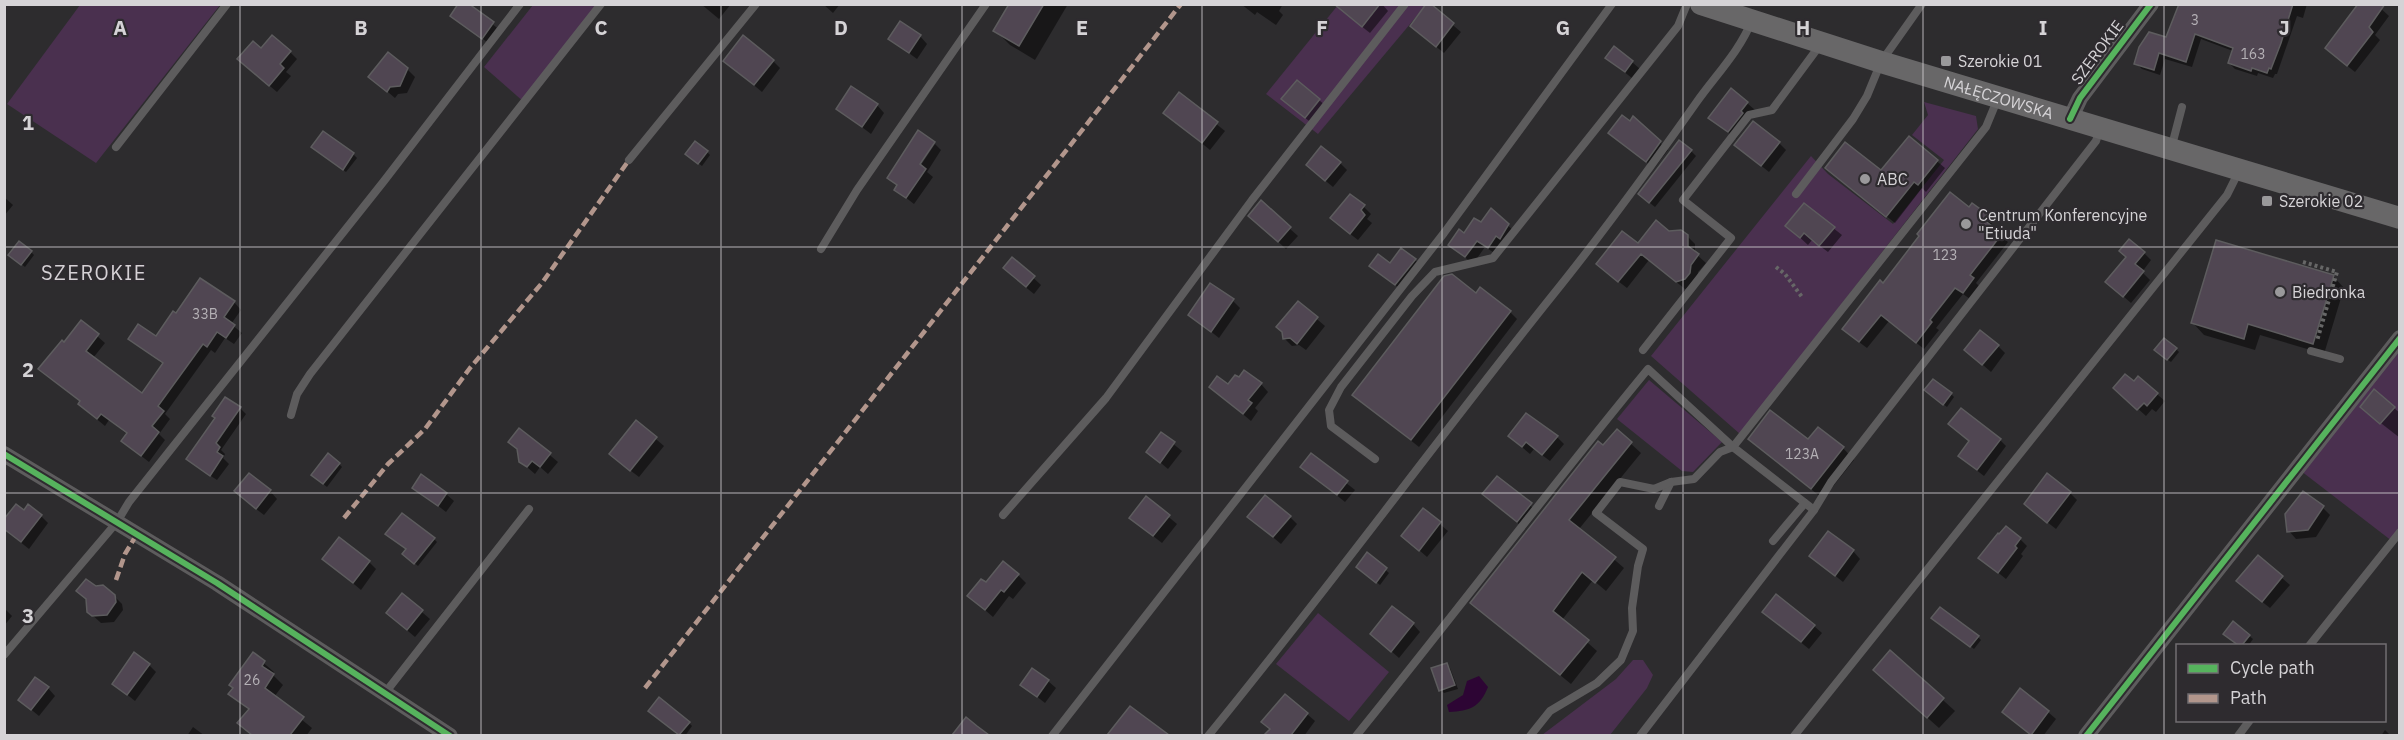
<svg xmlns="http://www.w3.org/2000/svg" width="2404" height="740" viewBox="0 0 2404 740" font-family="'IBM Plex Sans',sans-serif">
  <rect width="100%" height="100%" fill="#2d2c2e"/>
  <g fill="#4a304f">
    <polygon points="80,5 220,5 96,163 7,104"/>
    <polygon points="533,5 602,5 525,103 484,67"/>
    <polygon points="1338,5 1426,5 1318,134 1266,94"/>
    <polygon points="1924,102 1976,116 1978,129 1740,434 1651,356 1811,156 1828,174 1893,224 1944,160 1912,135 1928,115"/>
    <polygon points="2399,347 2400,532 2392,541 2301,471"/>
    <polygon points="1649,380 1722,442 1693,472 1682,471 1617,419"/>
    <polygon points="1318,613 1389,672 1349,721 1276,664"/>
    <polygon points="1633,660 1643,660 1653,675 1647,688 1610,735 1542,735 1616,679"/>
  </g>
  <path fill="#2d0534" d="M1479,676L1488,687C1480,707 1470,711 1449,712L1447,705L1463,695L1467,681Z"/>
  <g fill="#0007">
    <polygon points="467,4 501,31 491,45 452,16"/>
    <polygon points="701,4 731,4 719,19"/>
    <polygon points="823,4 840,4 833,13"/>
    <polygon points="1011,4 1068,4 1035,60 1010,45 995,30"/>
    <polygon points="1241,4 1283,4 1279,11 1283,15 1276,25 1257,12 1255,15"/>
    <polygon points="1349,4 1382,4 1388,11 1370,33 1351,18"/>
    <polygon points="1428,4 1461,32 1444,53 1419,33"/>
    <polygon points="2266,4 2307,4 2303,18 2297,16 2277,74 2275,74 2273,78 2258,73 2257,76 2235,69 2229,63 2233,51 2201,39 2192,67 2165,59 2160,75 2142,69 2136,63 2167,39"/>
    <polygon points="2376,4 2389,16 2375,35 2380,40 2355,72 2335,56"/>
    <polygon points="920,36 927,44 917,59 890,39"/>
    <polygon points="261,51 290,52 297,59 286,72 291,76 277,92 246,66"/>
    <polygon points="1607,58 1632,62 1640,69 1633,79"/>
    <polygon points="725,61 773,61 780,68 762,92"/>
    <polygon points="407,69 415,77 407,93 398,94 395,98 370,77"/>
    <polygon points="1179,94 1225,131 1210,150 1165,113"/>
    <polygon points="1319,100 1327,107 1313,124 1291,107"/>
    <polygon points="1747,103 1755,110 1736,139 1710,118"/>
    <polygon points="877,105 884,113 871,134 838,109"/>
    <polygon points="1634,118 1668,150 1654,168 1618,140"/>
    <polygon points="1909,138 1945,168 1926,192 1922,188 1895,223 1834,175 1881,173"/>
    <polygon points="1779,143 1786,150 1769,172 1744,152"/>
    <polygon points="935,144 941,150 927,172 933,177 914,204 896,190 898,186 889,177 914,170 917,171"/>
    <polygon points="316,151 353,154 357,158 346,172"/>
    <polygon points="1691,151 1696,156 1655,207 1645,199"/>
    <polygon points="707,152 710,155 702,166 690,157"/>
    <polygon points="1340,163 1347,170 1333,187 1315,172"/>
    <polygon points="4,197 13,205 4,216"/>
    <polygon points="1261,203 1298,236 1286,249 1258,223"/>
    <polygon points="1804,205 1842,235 1828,252 1812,240 1808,245 1795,233"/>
    <polygon points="1364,207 1371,214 1367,219 1372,223 1358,240 1340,226"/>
    <polygon points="1969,209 1986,215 1993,222 1990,226 2008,242 1976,283 1980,287 1970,299 1963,294 1936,328 1939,330 1924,349 1889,321 1867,348 1851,336 1883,285"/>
    <polygon points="1491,210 1516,233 1496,254 1485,247 1473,264 1450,245 1481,224"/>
    <polygon points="1669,232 1687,236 1695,244 1695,253 1706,263 1698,272 1697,281 1693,286 1685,289 1649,260 1627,288 1605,271 1638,245"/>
    <polygon points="31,252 34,255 25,267 14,258"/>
    <polygon points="2144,253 2151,260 2142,272 2150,280 2131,303 2107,282"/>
    <polygon points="1013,259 1041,285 1034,294 1012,276"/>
    <polygon points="1415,260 1418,263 1399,288 1374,269"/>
    <polygon points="2333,276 2344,288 2324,354 2260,335 2255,350 2204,335 2193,323"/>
    <polygon points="1476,295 1510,312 1517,319 1419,447 1354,395"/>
    <polygon points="1233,301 1240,308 1219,338 1189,314"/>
    <polygon points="234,302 241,310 231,324 242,333 234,344 225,338 215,353 211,350 165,414 170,419 159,434 165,440 149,462 131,448 128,435 109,420 105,426 87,411 80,404 81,402 47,376 64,344 81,322 105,343 93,358 142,395 164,365 130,339 157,339 177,315"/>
    <polygon points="1298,303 1325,326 1306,350 1299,345 1292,346 1285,339"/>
    <polygon points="1998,346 2005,353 1991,372 1966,350"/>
    <polygon points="2176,349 2179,352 2171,362 2160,354"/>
    <polygon points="2138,378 2165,401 2156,412 2152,409 2146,416 2115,388 2134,383"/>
    <polygon points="1261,384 1268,392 1255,408 1258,411 1251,421 1219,394 1228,386"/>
    <polygon points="2374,392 2400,413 2400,438 2368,413"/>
    <polygon points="1930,394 1951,394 1954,397 1947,407"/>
    <polygon points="240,408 246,414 221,450 225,454 223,458 229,464 217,480 194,465"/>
    <polygon points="636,422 664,446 639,477 618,461"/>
    <polygon points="520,430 558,462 548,474 540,467 535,474 520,461"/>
    <polygon points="1617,431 1641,453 1579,529 1624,568 1606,591 1593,580 1562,620 1597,651 1571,684 1472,603"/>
    <polygon points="1161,434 1182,451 1168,469 1148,452"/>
    <polygon points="1557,437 1564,444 1550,461 1534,449 1530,454 1517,443"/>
    <polygon points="1750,439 1808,441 1843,448 1854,460 1823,499"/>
    <polygon points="2000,440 2006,446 1984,476 1966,462 1971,442"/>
    <polygon points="1311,455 1355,490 1345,502 1302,467"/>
    <polygon points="339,464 342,467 327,487 316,478"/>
    <polygon points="1497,478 1538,512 1525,529 1492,502"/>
    <polygon points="414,487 446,494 454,501 446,512"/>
    <polygon points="270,491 277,499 264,515 243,499"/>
    <polygon points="2070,493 2077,500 2056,529 2033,511"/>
    <polygon points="1147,499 1177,524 1162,543 1139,525"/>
    <polygon points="2323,508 2330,515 2316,537 2296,539 2289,531"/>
    <polygon points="1423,510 1448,531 1427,557 1403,536"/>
    <polygon points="24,512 41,516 48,523 29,549 9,533"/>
    <polygon points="1290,517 1297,524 1281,544 1257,524"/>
    <polygon points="434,539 437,542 418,566 407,557 407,549"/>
    <polygon points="2020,539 2027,546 2021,554 2023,556 2006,579 1980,558"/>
    <polygon points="1853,551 1860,559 1843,582 1811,556"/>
    <polygon points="1367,554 1389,573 1380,585 1361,570"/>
    <polygon points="2258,557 2290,585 2270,608 2246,589"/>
    <polygon points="324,559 369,562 376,569 361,590"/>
    <polygon points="1018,575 1026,583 1013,599 1009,596 993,617 969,596 986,584"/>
    <polygon points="402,595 430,619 415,637 395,620"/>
    <polygon points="114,596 122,604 123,610 114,622 101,623 89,612"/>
    <polygon points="4,608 12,616 4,626"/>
    <polygon points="1772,619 1814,626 1822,633 1809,649"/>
    <polygon points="1937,621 1978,637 1981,640 1974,649"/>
    <polygon points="2233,623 2253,639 2248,646 2240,646 2228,637"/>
    <polygon points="1413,624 1420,632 1399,658 1372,634"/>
    <polygon points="1890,652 1955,711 1939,728 1886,681"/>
    <polygon points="253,654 274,672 272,674 283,685 274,697 312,728 306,736 252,736 239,723 249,710 230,694"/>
    <polygon points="1447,664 1450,668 1458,689 1444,693 1441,690"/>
    <polygon points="149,665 156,672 135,701 114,684"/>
    <polygon points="1048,681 1056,688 1045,703 1022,685"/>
    <polygon points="48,688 55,696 39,716 28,707"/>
    <polygon points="1131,708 1159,729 1165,736 1109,736"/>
    <polygon points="2004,712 2048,712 2056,719 2043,736 2032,736"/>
    <polygon points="653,714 689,723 692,726 685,736 679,736"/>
    <polygon points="1307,714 1315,721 1304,736 1279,736 1270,729"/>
    <polygon points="193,727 205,736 187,736"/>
    <polygon points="2385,730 2391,736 2381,736"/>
  </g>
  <g fill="#504652" stroke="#5d5c5e" stroke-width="1.5">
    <polygon points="458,4 469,4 494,22 482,39 450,16"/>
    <polygon points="1009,4 1044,4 1019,46 993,31"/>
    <polygon points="1334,4 1380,4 1362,27"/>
    <polygon points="1426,4 1431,4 1454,23 1436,47 1410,26"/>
    <polygon points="2179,4 2293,4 2281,43 2271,69 2269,68 2267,73 2252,68 2251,71 2228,63 2233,48 2195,34 2186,62 2159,53 2154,70 2134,64 2139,47 2149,32 2166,37"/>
    <polygon points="2358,4 2385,4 2369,27 2373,32 2347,66 2325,48"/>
    <polygon points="900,21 921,35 909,53 888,39"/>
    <polygon points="272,35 291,51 280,64 284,68 269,86 237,59 253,41 261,48"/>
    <polygon points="743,35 774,60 754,85 723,61"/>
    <polygon points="1614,46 1633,61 1625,72 1605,58"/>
    <polygon points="388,52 408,68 400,86 390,87 387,92 368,77"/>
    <polygon points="1297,80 1320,99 1305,118 1281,99"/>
    <polygon points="851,86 878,104 862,127 836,109"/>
    <polygon points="1731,88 1748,102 1741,111 1743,113 1728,132 1708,118"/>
    <polygon points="1179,92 1218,122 1202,143 1163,113"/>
    <polygon points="1622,115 1630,121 1633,116 1661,141 1646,162 1608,133"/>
    <polygon points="1753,121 1780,142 1761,166 1734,145"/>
    <polygon points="918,130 935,142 920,164 926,169 906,198 894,190 897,185 887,178"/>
    <polygon points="323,131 354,153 343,170 311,147"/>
    <polygon points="1909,136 1938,160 1918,185 1914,182 1886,217 1825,168 1845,142 1881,170"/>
    <polygon points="1679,140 1692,150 1649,203 1638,194"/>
    <polygon points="695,141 708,151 698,164 685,154"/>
    <polygon points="1321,146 1341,162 1325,181 1306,165"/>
    <polygon points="1950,192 1969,207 1972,203 1987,214 1983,219 2002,234 1970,275 1974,278 1963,293 1955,288 1930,320 1932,322 1916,343 1881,315 1859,342 1842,329 1880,280 1883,283 1919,236 1917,234"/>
    <polygon points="1350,194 1365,205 1361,210 1365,215 1350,234 1330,218"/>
    <polygon points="1261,200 1291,227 1278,242 1248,216"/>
    <polygon points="1804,203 1835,227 1819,246 1804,233 1800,238 1785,226"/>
    <polygon points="1491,208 1509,224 1500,239 1496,236 1488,248 1477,241 1465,257 1448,245 1459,229 1464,233 1474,218 1481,222"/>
    <polygon points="1656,220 1669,231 1681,230 1688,235 1688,246 1699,254 1691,265 1690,273 1685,279 1676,282 1641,254 1618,282 1596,264 1622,231 1638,243"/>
    <polygon points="2129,239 2145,252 2135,264 2144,271 2123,297 2105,282 2126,257 2119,251"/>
    <polygon points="2216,240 2334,275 2313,344 2248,324 2244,339 2191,323"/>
    <polygon points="19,241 32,251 21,265 8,255"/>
    <polygon points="1401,248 1416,259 1395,285 1369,266 1378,254 1390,263"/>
    <polygon points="1012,257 1035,276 1026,287 1003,268"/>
    <polygon points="1452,274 1476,293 1480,287 1511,311 1411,440 1352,395 1444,276"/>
    <polygon points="200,278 235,301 224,317 235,325 226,338 217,332 207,347 203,344 158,406 164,411 152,426 159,432 141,456 121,441 127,433 101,414 97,419 78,404 80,401 38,369 62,340 64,342 81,320 99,334 86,351 142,393 163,363 128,339 138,324 156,336 173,311 176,313"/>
    <polygon points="1210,283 1234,299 1211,332 1188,315"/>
    <polygon points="1298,301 1318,317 1297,344 1290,338 1283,339 1282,332 1276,327"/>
    <polygon points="1980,330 1999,345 1982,365 1964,350"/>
    <polygon points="2164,338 2177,348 2167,360 2154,350"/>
    <polygon points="1244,370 1262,383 1248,400 1252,403 1243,414 1209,387 1217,376 1228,384 1235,375 1239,377"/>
    <polygon points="2125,374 2134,381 2138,376 2158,393 2147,406 2144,403 2137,410 2113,388"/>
    <polygon points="1933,379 1952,393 1943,405 1924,390"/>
    <polygon points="2374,389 2395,407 2380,424 2360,407"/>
    <polygon points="225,397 241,407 216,443 220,447 217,452 223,456 210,476 186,459 215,418 212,416"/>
    <polygon points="1961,408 2001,439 1977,470 1958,456 1969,441 1948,424"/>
    <polygon points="1770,410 1808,439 1818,427 1844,447 1811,489 1748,439"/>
    <polygon points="1526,413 1558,436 1542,455 1526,442 1522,447 1508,436"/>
    <polygon points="636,420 657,437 630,471 609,454"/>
    <polygon points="519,428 551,453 540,467 532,461 527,467 519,462 517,449 508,442"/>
    <polygon points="1617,429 1632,442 1569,520 1616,557 1595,583 1582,572 1553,611 1589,640 1560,675 1470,603 1598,441 1603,445"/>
    <polygon points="1161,432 1175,442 1160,463 1146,452"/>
    <polygon points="328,453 340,463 323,484 311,475"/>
    <polygon points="1311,453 1348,481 1337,495 1300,467"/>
    <polygon points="249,473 271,490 256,509 234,491"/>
    <polygon points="2047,473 2071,492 2047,523 2024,504"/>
    <polygon points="421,474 447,493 438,506 412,488"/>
    <polygon points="1497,476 1532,503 1517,522 1482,494"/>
    <polygon points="2303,491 2324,506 2308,530 2287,532 2285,514"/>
    <polygon points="1265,495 1291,516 1273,537 1247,517"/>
    <polygon points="1146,496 1170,515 1153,536 1129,518"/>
    <polygon points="16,504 24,510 28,504 42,515 21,542 4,529 4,519"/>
    <polygon points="1423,508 1441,522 1419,551 1401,536"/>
    <polygon points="402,513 435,538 414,564 402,554 406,549 385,534"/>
    <polygon points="2006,526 2021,538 2015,546 2017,548 1998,573 1978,558 1998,533 1999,534"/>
    <polygon points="1828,531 1854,550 1835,576 1809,556"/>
    <polygon points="339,537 370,561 353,583 322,559"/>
    <polygon points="1367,552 1387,568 1376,583 1356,567"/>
    <polygon points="2258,555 2283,576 2262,602 2236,581"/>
    <polygon points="1003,561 1019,574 1004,592 1001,590 985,610 967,596 981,579 986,582"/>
    <polygon points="86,579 96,586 103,585 115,595 116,602 107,615 92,616 87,612 86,599 76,591"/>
    <polygon points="402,593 423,610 407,630 386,613"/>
    <polygon points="1776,594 1815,625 1801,642 1762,612"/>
    <polygon points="1392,606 1414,623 1391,652 1370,634"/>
    <polygon points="1940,607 1979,636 1970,647 1931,618"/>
    <polygon points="2233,621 2250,635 2242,645 2238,645 2223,634"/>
    <polygon points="1890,650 1944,698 1927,718 1873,670"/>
    <polygon points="134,652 150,664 127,695 112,684"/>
    <polygon points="253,652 265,661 262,666 274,674 265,688 304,717 290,735 252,735 237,723 249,709 228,694 233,688 229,685"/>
    <polygon points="1447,663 1455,685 1439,691 1431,668"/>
    <polygon points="1032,668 1049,680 1037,697 1020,685"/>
    <polygon points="35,677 49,687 31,710 18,700"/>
    <polygon points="2020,688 2049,711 2031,735 2002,712"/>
    <polygon points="1285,694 1308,713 1291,735 1264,735 1270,729 1261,722"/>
    <polygon points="659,697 690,722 679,735 648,711"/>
    <polygon points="1130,706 1169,735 1107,735"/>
    <polygon points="966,717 977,726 989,735 952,735"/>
  </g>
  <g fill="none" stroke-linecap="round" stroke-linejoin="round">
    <g stroke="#676767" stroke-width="4" stroke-dasharray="3 3" stroke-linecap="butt">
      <polyline points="2303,262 2337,272 2317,341"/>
      <polyline points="1776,267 1785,274 1802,297"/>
    </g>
    <g stroke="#5d5c5d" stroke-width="8">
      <polyline points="116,147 227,4"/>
      <polyline points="2171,149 2182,107"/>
      <polyline points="629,160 756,4"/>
      <polyline points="1796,194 1853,119 1867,96 1881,62 1922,4"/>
      <polyline points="821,249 857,190 986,4"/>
      <polyline points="1643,350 1731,238 1683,200 1749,115 1772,110 1820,45"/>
      <polyline points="2311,351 2340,359"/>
      <polyline points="291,415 297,394 310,374 601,4"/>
      <polyline points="1375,459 1331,426 1329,410 1341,387 1412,296 1435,272 1493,258 1678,26 1687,4"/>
      <polyline points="1814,510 1733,447 1986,127 1998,98"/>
      <polyline points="1003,515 1106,398 1252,200 1405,4"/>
      <polyline points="1773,541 1805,503"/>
      <polyline points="2309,646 2400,532"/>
      <polyline points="4,655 117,522 129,502 384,181 520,4"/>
      <polyline points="385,693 529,509"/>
      <polyline points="1052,736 1444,233 1612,4"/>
      <path d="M1208,736C1326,592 1436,441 1552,296C1603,233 1650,168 1696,103C1715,76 1740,51 1752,20"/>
      <path d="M1356,736C1455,614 1549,489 1648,369L1733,447L1720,452L1694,479L1671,482L1659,506"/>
      <polyline points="1530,736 1550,711 1597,683 1621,660 1633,631 1632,608 1638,566 1643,549 1596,513 1620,482 1654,489 1671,482"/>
      <polyline points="1640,736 1814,510 1831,482 2096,141 2100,128"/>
      <polyline points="1794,736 2227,195 2239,171"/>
      <polyline points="2238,736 2250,720"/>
    </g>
    <g stroke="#5d5c5d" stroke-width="16">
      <polyline points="2070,119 2080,98 2151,4"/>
      <polyline points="4,454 217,583 450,736"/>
      <polyline points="2086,736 2400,338"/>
    </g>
    <path stroke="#686768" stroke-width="22" id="s1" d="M1701,4L1881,62L2400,218"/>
    <g stroke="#b2968c" stroke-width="4.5" stroke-dasharray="9 4.5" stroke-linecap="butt">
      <polyline points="344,518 388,464 425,429 470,368 542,283 629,160"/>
      <polyline points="116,580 125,554 137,534"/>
      <polyline points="645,688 1181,4"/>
    </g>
    <defs>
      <g id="cycleway">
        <polyline points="2070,119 2080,98 2151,4"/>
        <polyline points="4,454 217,583 450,736"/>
        <polyline points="2086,736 2400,338"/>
      </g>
    </defs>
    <use href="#cycleway" stroke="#2e2b2f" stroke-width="10"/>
    <use href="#cycleway" stroke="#56b35d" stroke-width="6"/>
  </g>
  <path fill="none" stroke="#d5d3d6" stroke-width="1.5" stroke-opacity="0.55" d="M240,4V736M481,4V736M721,4V736M962,4V736M1202,4V736M1442,4V736M1683,4V736M1923,4V736M2164,4V736M4,247H2400M4,493H2400"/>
  <g fill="#9a999b" stroke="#2e2b2f" stroke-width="2">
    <rect x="1940" y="55" width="12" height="12" rx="3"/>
    <circle cx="1865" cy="179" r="6"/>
    <rect x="2261" y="195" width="12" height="12" rx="3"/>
    <circle cx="1966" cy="224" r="6"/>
    <circle cx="2280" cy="292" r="6"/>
  </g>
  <g text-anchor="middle" stroke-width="4.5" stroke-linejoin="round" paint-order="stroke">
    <g font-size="14" fill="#b4b0b5">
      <text x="2195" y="25">3</text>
      <text x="2253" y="59">163</text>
      <text x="1945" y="260">123</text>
      <text x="205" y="319">33B</text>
      <text x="1802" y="459">123A</text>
      <text x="252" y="685">26</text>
    </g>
    <g font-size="16" fill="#d5d3d6" stroke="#2e2b2f">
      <text transform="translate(2097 52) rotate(-53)" y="6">SZEROKIE</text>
      <text dy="6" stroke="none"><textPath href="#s1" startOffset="312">NAŁĘCZOWSKA</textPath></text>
    </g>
    <g font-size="16" fill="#d5d3d6" stroke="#2e2b2f" text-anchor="start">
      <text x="1958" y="67">Szerokie 01</text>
      <text x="1877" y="185">ABC</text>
      <text x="2279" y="207">Szerokie 02</text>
      <text x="1978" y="221">Centrum Konferencyjne<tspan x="1978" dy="18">"Etiuda"</tspan></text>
      <text x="2292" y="298">Biedronka</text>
    </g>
    <g font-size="20" letter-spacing="1.5" fill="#d5d1d5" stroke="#2e2b2f">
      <text x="94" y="280">SZEROKIE</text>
    </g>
  </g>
  <g font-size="20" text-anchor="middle" font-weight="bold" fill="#d5d3d6" stroke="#2e2b2f" stroke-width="4.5" stroke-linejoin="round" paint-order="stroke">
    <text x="120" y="35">A</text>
    <text x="361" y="35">B</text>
    <text x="601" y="35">C</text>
    <text x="841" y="35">D</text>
    <text x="1082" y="35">E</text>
    <text x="1322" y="35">F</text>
    <text x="1563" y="35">G</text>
    <text x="1803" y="35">H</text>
    <text x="2043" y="35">I</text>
    <text x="2284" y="35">J</text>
    <text x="28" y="130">1</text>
    <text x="28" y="377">2</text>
    <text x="28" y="623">3</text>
  </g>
  <rect width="2404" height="740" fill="none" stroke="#d5d3d6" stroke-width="12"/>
  <rect x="2176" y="644" width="210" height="78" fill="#2e2b2f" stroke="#716e72" stroke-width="1.5"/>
  <rect x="2188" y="664" width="30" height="9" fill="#56b35d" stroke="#716e72" stroke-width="1.5"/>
  <text x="2230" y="674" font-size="18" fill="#d5d3d6">Cycle path</text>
  <rect x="2188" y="694" width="30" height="9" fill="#b2968c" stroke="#716e72" stroke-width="1.5"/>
  <text x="2230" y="704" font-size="18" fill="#d5d3d6">Path</text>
</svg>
